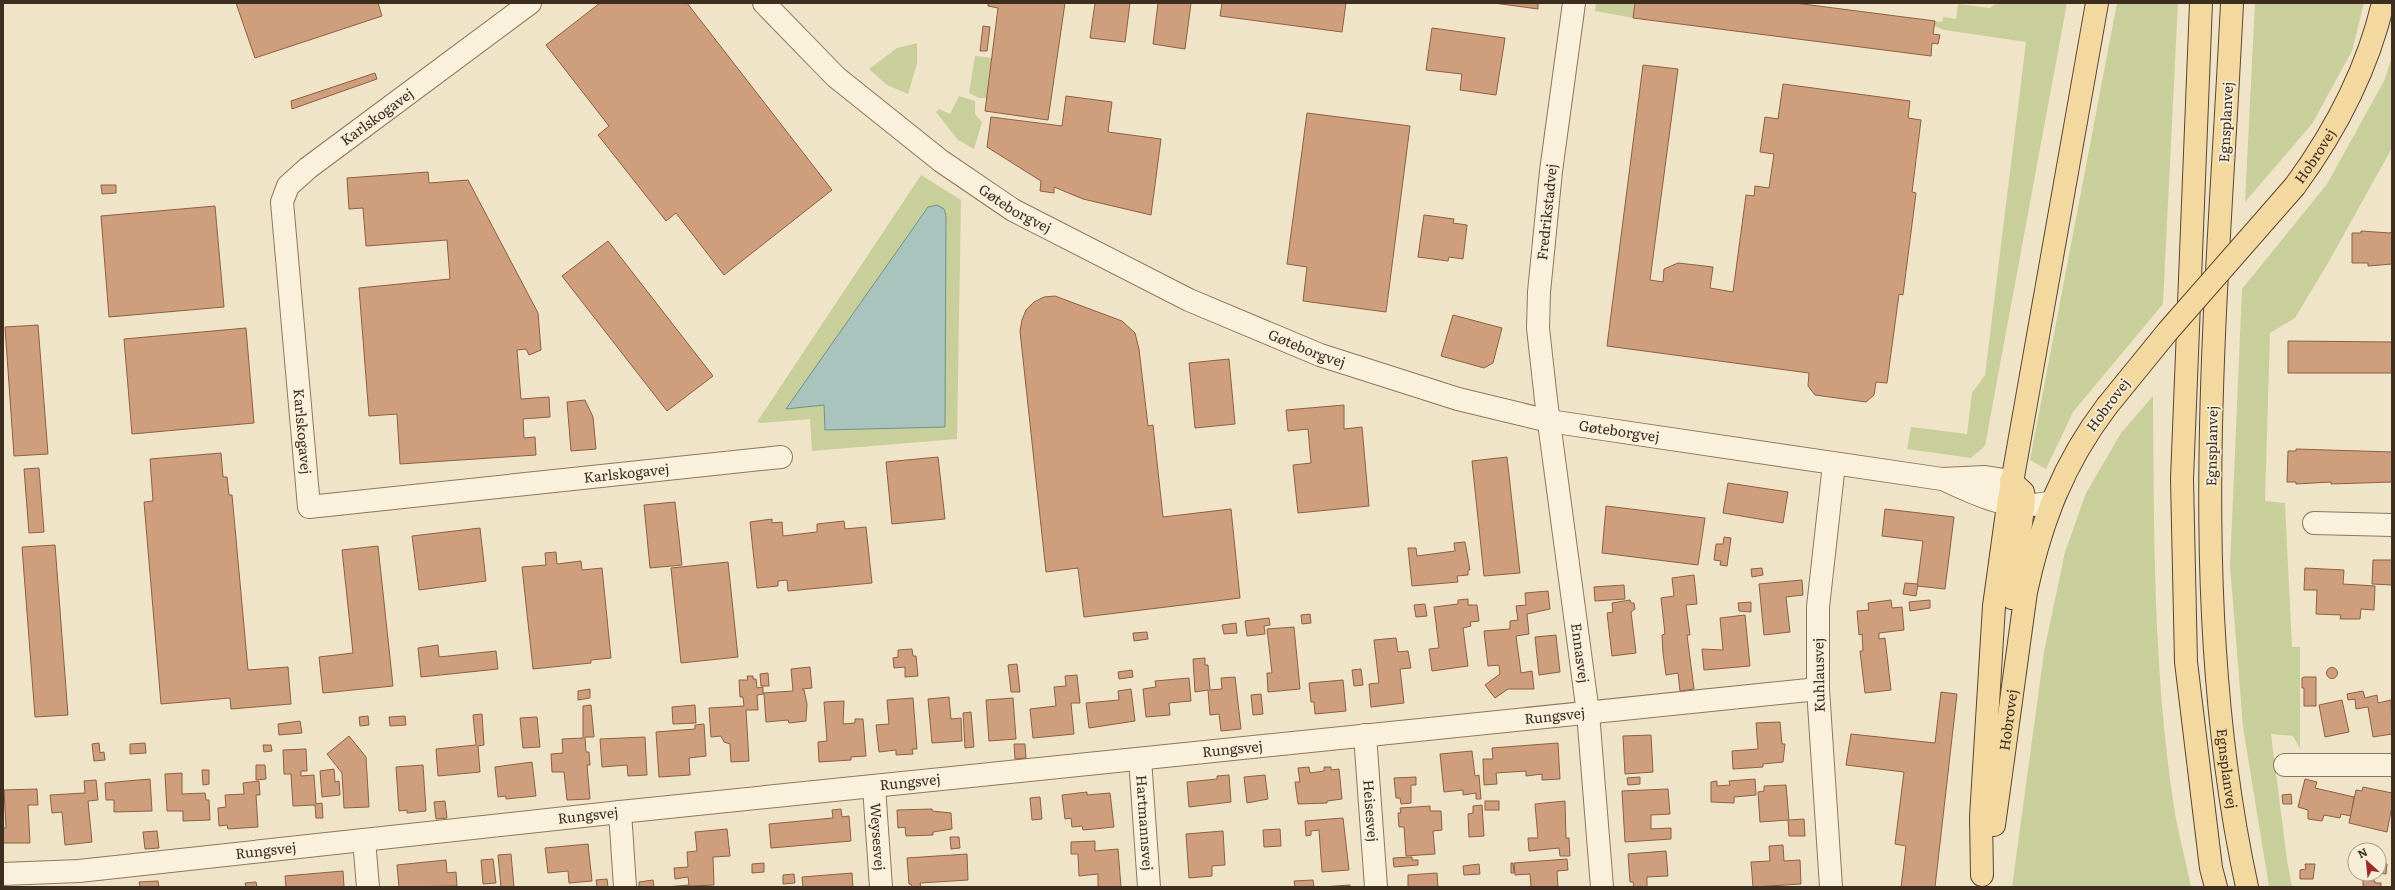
<svg xmlns="http://www.w3.org/2000/svg" width="2395" height="890" viewBox="0 0 2395 890" font-family="Literata,serif">
  <rect width="100%" height="100%" fill="#f0e4c8"/>
  <g fill="#c9cf9b">
    <polygon points="1596,3 1635,3 1633,18 1595,11"/>
    <polygon points="1997,3 2067,3 1985,446 1971,458 1907,449 1911,427 1967,434 1972,393 1985,375 2026,42 1944,30 1934,26 1935,21 1942,22 1943,17 1956,19 1958,4 1990,8"/>
    <polygon points="2117,3 2178,3 2163,304 2073,412 2046,469 2030,460"/>
    <polygon points="2255,3 2364,3 2352,51 2312,124 2245,202"/>
    <polygon points="917,43 917,64 908,94 887,85 869,69 897,48"/>
    <polygon points="975,56 992,58 987,98 979,98 969,93"/>
    <polygon points="2392,57 2392,148 2328,263 2295,318 2270,333 2265,501 2285,503 2292,647 2300,647 2300,749 2293,736 2271,734 2287,860 2292,887 2269,887 2243,727 2230,566 2242,289 2327,184 2384,81"/>
    <polygon points="959,96 975,101 975,114 982,122 974,149 958,140 936,112 939,109 950,114"/>
    <polygon points="921,175 961,200 957,439 812,451 810,419 761,423 757,422"/>
    <path d="M2153,396C2154,533 2153,671 2174,807C2178,834 2186,860 2191,887H2012L2044,652L2065,552L2086,493L2121,433Z"/>
  </g>
  <polygon fill="#a9c4bc" stroke="#6f938a" points="937,205 944,209 946,216 945,427 825,430 824,405 786,409 928,207"/>
  <g fill="#cf9f7d" stroke="#8d5f41">
    <polygon points="236,3 378,3 382,16 255,58"/>
    <polygon points="600,3 687,3 832,190 724,275 676,213 666,221 598,135 609,126 546,45"/>
    <polygon points="988,3 1065,3 1048,120 985,111 998,8 988,6"/>
    <polygon points="1095,3 1130,3 1125,42 1090,38"/>
    <polygon points="1158,3 1191,3 1185,49 1153,44"/>
    <polygon points="1222,3 1346,3 1342,32 1220,16"/>
    <polygon points="1494,3 1541,3 1538,4 1538,9"/>
    <polygon points="1635,3 1795,3 1935,21 1933,34 1940,35 1938,44 1932,43 1931,56 1633,18"/>
    <polygon points="983,26 990,27 987,51 980,51"/>
    <polygon points="1432,28 1505,38 1496,95 1460,90 1462,74 1426,70"/>
    <polygon points="1643,65 1678,69 1650,280 1663,282 1664,269 1678,263 1713,267 1710,288 1733,292 1746,195 1754,196 1755,186 1769,188 1774,154 1760,152 1765,117 1778,119 1783,84 1910,101 1908,118 1921,120 1912,192 1916,193 1903,295 1899,294 1887,383 1876,382 1874,395 1866,402 1815,395 1808,386 1809,373 1607,346"/>
    <polygon points="375,73 377,79 292,109 291,101"/>
    <polygon points="1066,96 1112,102 1108,132 1161,139 1151,215 1083,199 1054,187 1054,193 1040,191 1041,181 987,147 991,117 1062,126"/>
    <polygon points="1307,113 1410,126 1386,312 1303,301 1307,267 1287,264"/>
    <polygon points="428,172 429,183 468,180 538,313 541,350 529,355 526,349 517,350 521,399 549,397 550,417 523,419 524,438 535,437 536,455 400,464 397,414 369,416 359,288 450,279 447,240 366,246 363,208 349,209 347,178"/>
    <polygon points="101,185 116,185 116,193 102,194"/>
    <polygon points="215,206 224,307 109,317 101,216"/>
    <polygon points="1424,215 1454,219 1453,223 1467,225 1463,259 1449,257 1448,261 1418,257"/>
    <polygon points="2361,231 2390,233 2392,231 2392,264 2368,266 2368,263 2352,263 2352,233 2361,233"/>
    <polygon points="608,241 713,376 667,411 562,276"/>
    <polygon points="1055,296 1122,321 1135,333 1139,349 1148,426 1153,425 1163,517 1231,509 1240,598 1084,617 1078,568 1046,572 1020,331 1022,320 1026,310 1034,302 1044,297"/>
    <polygon points="1453,315 1502,328 1493,363 1484,368 1441,356"/>
    <polygon points="38,325 48,454 14,456 5,327"/>
    <polygon points="246,328 254,423 132,434 124,339"/>
    <polygon points="2288,341 2392,342 2392,373 2288,373"/>
    <polygon points="1229,359 1235,424 1195,428 1189,363"/>
    <polygon points="585,400 593,417 596,449 571,451 567,402"/>
    <polygon points="1344,405 1344,429 1362,427 1369,506 1298,513 1293,465 1311,463 1308,429 1288,431 1286,410"/>
    <polygon points="2296,449 2392,452 2392,482 2331,484 2331,482 2296,484 2296,482 2287,482 2288,451 2296,451"/>
    <polygon points="221,453 223,477 227,477 229,495 232,495 248,670 288,667 291,704 231,709 230,698 161,704 144,502 153,501 150,459"/>
    <polygon points="938,457 945,519 892,524 886,462"/>
    <polygon points="1507,457 1520,573 1484,576 1472,461"/>
    <polygon points="39,468 44,532 29,533 24,469"/>
    <polygon points="1728,483 1788,492 1783,523 1723,513"/>
    <polygon points="675,502 682,565 650,568 644,505"/>
    <polygon points="1606,506 1705,518 1698,565 1602,553"/>
    <polygon points="1885,509 1954,517 1945,589 1917,586 1923,541 1882,536"/>
    <polygon points="772,519 772,523 782,522 783,536 817,532 817,524 844,521 845,529 866,527 872,583 788,591 787,580 778,581 778,586 757,588 750,522"/>
    <polygon points="480,528 486,581 419,590 412,536"/>
    <polygon points="1724,537 1731,538 1727,566 1720,565 1721,561 1714,560 1716,544 1723,544"/>
    <polygon points="1465,542 1470,570 1468,570 1468,575 1457,576 1458,582 1412,586 1408,548 1416,548 1417,556 1455,551 1454,543"/>
    <polygon points="55,545 68,715 35,717 22,547"/>
    <polygon points="378,546 393,686 323,693 319,657 353,653 342,550"/>
    <polygon points="556,552 557,564 581,561 582,570 602,568 611,658 591,660 591,663 533,669 522,567 546,565 545,553"/>
    <polygon points="2373,560 2392,560 2392,585 2372,584"/>
    <polygon points="728,562 738,657 681,663 671,568"/>
    <polygon points="1762,568 1763,575 1752,577 1751,569"/>
    <polygon points="2305,568 2344,570 2343,584 2375,586 2374,610 2361,609 2360,619 2340,619 2341,615 2316,614 2317,590 2304,590"/>
    <polygon points="1694,575 1697,604 1686,605 1690,635 1687,635 1694,689 1680,691 1678,673 1666,675 1663,653 1662,635 1665,634 1661,598 1674,596 1672,578"/>
    <polygon points="1802,580 1803,595 1786,597 1790,632 1764,635 1759,584"/>
    <polygon points="1905,583 1918,584 1916,596 1903,594"/>
    <polygon points="1624,585 1625,599 1595,601 1594,587"/>
    <polygon points="1548,591 1550,609 1527,614 1529,634 1516,636 1521,673 1532,671 1534,689 1508,689 1495,698 1485,685 1500,674 1499,665 1488,666 1484,631 1510,629 1510,621 1518,620 1516,606 1526,605 1525,593"/>
    <polygon points="1468,599 1468,605 1477,605 1479,621 1470,622 1471,626 1463,628 1468,666 1432,671 1429,649 1439,648 1434,607 1458,604 1458,600"/>
    <polygon points="1630,600 1631,603 1634,603 1635,609 1631,612 1636,653 1612,656 1607,613 1613,612 1612,603"/>
    <polygon points="1891,600 1892,608 1902,607 1904,630 1879,633 1879,639 1885,638 1891,690 1865,693 1860,651 1863,651 1862,634 1859,635 1857,611 1869,610 1868,603"/>
    <polygon points="1930,600 1930,608 1910,611 1909,602"/>
    <polygon points="1751,602 1751,612 1739,611 1738,603"/>
    <polygon points="1425,604 1427,616 1416,617 1414,605"/>
    <polygon points="1310,614 1311,623 1302,624 1301,615"/>
    <polygon points="1745,615 1750,666 1704,670 1702,649 1723,650 1720,618"/>
    <polygon points="1269,618 1270,625 1264,626 1265,634 1247,636 1245,621"/>
    <polygon points="1236,623 1237,633 1224,634 1222,625"/>
    <polygon points="1294,627 1300,689 1268,692 1267,673 1272,673 1267,629"/>
    <polygon points="1147,632 1148,639 1134,641 1133,633"/>
    <polygon points="1556,635 1560,672 1539,675 1535,637"/>
    <polygon points="1396,638 1398,652 1408,651 1411,668 1400,669 1404,703 1371,707 1369,684 1379,683 1374,640"/>
    <polygon points="438,645 439,657 496,651 498,669 421,677 418,648"/>
    <polygon points="912,649 913,656 916,656 918,676 905,677 905,667 894,668 893,658 898,657 898,650"/>
    <polygon points="1205,658 1205,665 1208,665 1210,690 1222,689 1221,678 1235,677 1241,729 1221,731 1219,714 1210,715 1208,690 1195,692 1193,659"/>
    <polygon points="1017,664 1020,692 1011,692 1008,665"/>
    <polygon points="810,667 812,688 802,689 804,690 807,704 806,721 789,723 788,720 766,722 764,694 757,695 758,710 746,710 749,761 731,762 730,744 724,742 721,736 711,737 709,708 744,706 743,697 740,697 739,680 748,680 747,676 753,676 753,679 756,679 757,688 763,687 763,693 793,691 791,669"/>
    <circle cx="2332" cy="673" r="5.5"/>
    <polygon points="1361,669 1363,685 1354,686 1352,670"/>
    <polygon points="1132,670 1133,677 1119,679 1118,672"/>
    <polygon points="768,673 769,686 761,686 760,674"/>
    <polygon points="1077,675 1080,703 1071,703 1074,734 1033,738 1030,709 1056,706 1054,687 1066,686 1065,676"/>
    <polygon points="2304,677 2316,677 2316,706 2304,706 2304,688 2302,688 2302,678"/>
    <polygon points="1189,678 1191,701 1169,703 1170,715 1146,717 1143,689 1156,687 1155,681"/>
    <polygon points="1343,680 1346,711 1315,714 1314,702 1311,702 1309,683"/>
    <polygon points="590,689 590,698 578,700 578,691"/>
    <polygon points="1131,689 1135,721 1089,728 1086,703 1119,700 1118,691"/>
    <polygon points="2363,691 2365,698 2377,695 2378,703 2391,700 2392,734 2373,737 2368,707 2356,709 2355,699 2348,700 2347,694"/>
    <polygon points="1941,692 1957,694 1935,887 1901,887 1906,846 1895,844 1904,772 1846,765 1851,734 1935,743"/>
    <polygon points="1261,694 1263,714 1253,715 1251,695"/>
    <polygon points="949,697 951,719 961,718 962,741 932,743 928,699"/>
    <polygon points="913,698 917,749 912,749 913,754 896,755 896,750 879,752 876,725 889,724 887,700"/>
    <polygon points="1013,698 1016,739 989,741 986,700"/>
    <polygon points="2342,700 2349,732 2325,737 2319,705"/>
    <polygon points="844,701 843,724 855,723 855,719 863,719 866,756 851,757 851,760 819,762 818,742 827,741 824,702"/>
    <polygon points="591,705 594,737 585,737 586,752 589,752 590,765 587,765 590,799 567,800 564,772 552,772 551,754 563,753 562,739 583,738 583,706"/>
    <polygon points="695,705 696,723 673,724 672,707"/>
    <polygon points="971,712 974,747 965,748 963,713"/>
    <polygon points="482,714 484,745 478,746 480,772 438,776 436,749 476,745 473,715"/>
    <polygon points="368,716 369,725 360,726 359,717"/>
    <polygon points="405,716 406,725 390,726 389,717"/>
    <polygon points="537,717 540,747 523,748 520,718"/>
    <polygon points="300,721 302,733 279,735 278,724"/>
    <polygon points="1780,722 1782,744 1785,744 1783,762 1763,764 1763,767 1733,769 1732,751 1758,749 1756,723"/>
    <polygon points="704,724 706,756 689,758 690,775 659,777 656,732 695,729 695,725"/>
    <polygon points="1651,735 1653,772 1625,774 1623,736"/>
    <polygon points="349,736 366,757 369,807 344,808 342,773 327,754"/>
    <polygon points="645,737 647,775 628,776 627,765 602,767 600,739"/>
    <polygon points="99,743 100,753 104,752 105,760 94,761 92,744"/>
    <polygon points="145,743 146,753 130,754 130,744"/>
    <polygon points="1558,743 1560,779 1542,780 1542,774 1526,776 1526,771 1496,773 1497,784 1484,785 1483,759 1493,759 1492,748"/>
    <polygon points="1014,744 1025,744 1026,758 1015,759"/>
    <polygon points="263,745 271,745 272,751 264,752"/>
    <polygon points="306,749 307,771 301,771 301,776 314,775 316,804 322,803 323,818 316,818 315,805 293,806 291,774 284,774 283,750"/>
    <polygon points="1472,751 1475,776 1479,775 1481,799 1476,799 1476,793 1463,795 1463,790 1444,792 1440,754"/>
    <polygon points="532,762 536,796 506,799 506,796 498,797 495,767"/>
    <polygon points="256,765 265,765 266,779 256,780"/>
    <polygon points="423,765 426,811 407,813 407,810 399,811 396,767"/>
    <polygon points="1309,767 1310,773 1324,771 1324,767 1331,767 1331,770 1339,769 1342,799 1327,801 1327,803 1298,804 1295,782 1300,782 1298,768"/>
    <polygon points="334,769 335,782 339,781 340,795 322,797 320,771"/>
    <polygon points="202,770 209,770 209,784 203,785"/>
    <polygon points="182,773 182,794 205,793 206,800 209,800 210,820 183,821 183,811 167,811 165,774"/>
    <polygon points="1229,775 1231,802 1189,807 1187,782 1217,779 1217,776"/>
    <polygon points="1265,775 1268,799 1247,803 1244,777"/>
    <polygon points="1416,777 1416,785 1411,785 1411,803 1401,804 1400,798 1396,798 1394,778"/>
    <polygon points="1640,777 1640,784 1628,785 1627,778"/>
    <polygon points="150,779 152,811 114,812 114,800 106,800 105,783"/>
    <polygon points="1755,779 1756,795 1734,797 1734,803 1711,802 1711,782 1717,781 1717,786 1730,785 1729,781"/>
    <polygon points="2305,779 2317,782 2315,788 2354,797 2351,816 2341,814 2340,818 2324,815 2322,821 2308,819 2308,810 2298,807"/>
    <polygon points="96,780 98,800 88,801 92,842 65,845 62,812 52,813 50,795 85,793 84,781"/>
    <polygon points="259,781 260,795 256,795 258,827 228,829 227,825 219,826 218,808 226,807 225,795 244,794 243,783"/>
    <polygon points="1786,785 1789,820 1804,819 1805,836 1789,836 1788,820 1760,822 1758,792 1764,791 1764,786"/>
    <polygon points="2363,787 2392,793 2392,806 2387,832 2349,823 2356,790 2362,791"/>
    <polygon points="37,789 38,805 28,805 30,843 3,843 3,828 6,828 4,790"/>
    <polygon points="1668,789 1670,814 1651,815 1651,829 1671,828 1671,839 1625,842 1622,791"/>
    <polygon points="1087,792 1087,795 1110,793 1114,827 1083,830 1082,826 1072,827 1071,818 1065,819 1062,795"/>
    <polygon points="2291,794 2292,804 2283,804 2282,795"/>
    <polygon points="1040,797 1042,819 1032,820 1030,798"/>
    <polygon points="445,801 447,818 436,819 434,802"/>
    <rect x="1485" y="801" width="14" height="9"/>
    <polygon points="1565,801 1566,838 1569,838 1570,856 1560,856 1559,848 1529,851 1528,838 1538,838 1535,804"/>
    <polygon points="1482,805 1484,836 1469,837 1468,814 1473,813 1473,806"/>
    <polygon points="1430,806 1430,811 1441,811 1442,830 1433,831 1435,854 1406,856 1404,827 1399,827 1398,813 1401,813 1400,808"/>
    <polygon points="841,809 842,817 849,816 851,841 771,848 769,824 833,818 832,810"/>
    <polygon points="932,809 932,811 951,813 952,829 933,832 933,835 906,836 905,827 898,828 897,810"/>
    <polygon points="1343,818 1349,870 1322,872 1319,830 1311,831 1311,835 1306,836 1305,821"/>
    <polygon points="727,829 730,856 713,857 714,885 666,887 689,885 688,877 675,879 674,868 688,867 687,852 697,851 695,832"/>
    <polygon points="1280,829 1281,846 1264,847 1263,830"/>
    <polygon points="157,831 159,848 145,849 143,832"/>
    <polygon points="1223,831 1225,865 1212,866 1212,876 1189,878 1186,834"/>
    <polygon points="950,837 959,837 960,848 951,849"/>
    <polygon points="1095,841 1095,851 1118,849 1121,887 1098,887 1098,874 1079,876 1078,854 1071,854 1071,842"/>
    <polygon points="588,844 592,881 569,883 568,871 548,873 545,848"/>
    <polygon points="1783,845 1784,861 1800,860 1801,884 1753,887 1751,862 1770,861 1769,846"/>
    <polygon points="1666,851 1668,876 1647,877 1647,887 1634,887 1633,882 1630,882 1628,854"/>
    <polygon points="511,854 514,887 501,887 498,855"/>
    <polygon points="967,854 968,880 920,883 921,887 912,887 911,884 909,884 907,858"/>
    <polygon points="1412,857 1412,860 1418,860 1418,865 1394,867 1393,858"/>
    <polygon points="493,859 496,883 483,884 481,860"/>
    <polygon points="1567,859 1568,870 1557,871 1558,887 1531,887 1530,874 1515,875 1514,863"/>
    <polygon points="446,860 447,873 456,872 457,886 399,887 397,865"/>
    <polygon points="764,863 764,872 752,873 752,864"/>
    <polygon points="1511,863 1513,863 1514,873 1511,873"/>
    <polygon points="2379,863 2387,864 2386,874 2379,873"/>
    <polygon points="1479,864 1480,874 1464,875 1463,866"/>
    <polygon points="2305,864 2315,864 2313,879 2300,879 2300,870 2306,869"/>
    <polygon points="343,871 344,887 286,887 285,876"/>
    <polygon points="852,873 853,887 803,887 802,877"/>
    <polygon points="1437,873 1438,887 1408,887 1408,875"/>
    <polygon points="794,874 795,883 783,884 783,875"/>
    <polygon points="607,879 608,887 597,887 596,880"/>
    <polygon points="653,880 654,887 639,887 639,882"/>
    <polygon points="1313,880 1314,887 1295,887 1294,881"/>
    <polygon points="2363,880 2375,881 2375,883 2381,883 2381,887 2363,887"/>
    <polygon points="158,881 159,887 140,887 139,882"/>
    <polygon points="256,882 257,887 246,887 245,883"/>
    <polygon points="1350,885 1350,887 1322,887"/>
  </g>
  <g fill="none" stroke-linecap="round" stroke-linejoin="round">
    <defs>
      <g id="minor">
        <path id="s1" d="M530,3L308,168L288,186L282,202L309,507L781,457"/>
        <path id="s2" d="M764,3L836,77L941,161L1013,210L1189,300L1320,355L1458,399L1549,421L1942,479L1985,477L2011,481"/>
        <path id="s3" d="M1574,3L1551,171L1539,292L1538,328L1546,400L1588,713L1602,887"/>
        <path d="M1947,481C1981,497 2013,512 2052,502"/>
        <polyline points="2314,523 2392,525"/>
        <path id="s4" d="M1365,735L1376,887"/>
        <path id="s5" d="M1140,759L1149,887"/>
        <polyline points="2285,765 2392,765"/>
        <path id="s6" d="M874,787L881,887"/>
        <polyline points="620,812 625,887"/>
        <polyline points="364,840 368,887"/>
        <path id="s7" d="M3,874L79,871L620,812L1818,689"/>
        <polyline points="1831,887 1818,689 1818,607 1834,464"/>
      </g>
      <g id="major">
        <polyline points="2201,3 2182,479 2186,662 2211,868 2216,887"/>
        <path id="s8" d="M2232,3C2218,295 2184,599 2247,887"/>
        <path id="s9" d="M2295,186C2336,130 2367,71 2383,3"/>
        <polyline points="2011,481 2023,492 2024,499 2012,598"/>
        <path id="s10" d="M1994,825L2026,592C2041,522 2063,464 2107,406"/>
        <polyline points="1982,875 1981,817 1994,606 2008,505 2097,3"/>
      </g>
    </defs>
    <use href="#minor" stroke="#8d765c" stroke-width="24"/>
    <use href="#major" stroke="#5b4430" stroke-width="24"/>
    <use href="#minor" stroke="#faf1dc" stroke-width="22"/>
    <use href="#major" stroke="#f3d9a0" stroke-width="22"/>
    <defs>
      <polyline id="major-bridge" points="2107,406 2168,331 2295,186"/>
    </defs>
    <use href="#major-bridge" stroke="#5b4430" stroke-width="24" stroke-linecap="butt"/>
    <use href="#major-bridge" stroke="#f3d9a0" stroke-width="22"/>
  </g>
  <g text-anchor="middle" stroke-width="3.5" stroke-linejoin="round" paint-order="stroke">
    <g font-size="14" fill="#3d2e20" stroke="#f7eed8">
      <text transform="translate(377 117) rotate(-36)" y="5">Karlskogavej</text>
      <text transform="translate(2226 122) rotate(-87)" y="5">Egnsplanvej</text>
      <text dy="5" stroke="none"><textPath href="#s9" startOffset="36">Hobrovej</textPath></text>
      <text dy="5" stroke="none"><textPath href="#s2" startOffset="326">Gøteborgvej</textPath></text>
      <text transform="translate(1547 212) rotate(-84)" y="5">Fredrikstadvej</text>
      <text dy="5" stroke="none"><textPath href="#s2" startOffset="650">Gøteborgvej</textPath></text>
      <text transform="translate(2108 405) rotate(-53)" y="5">Hobrovej</text>
      <text dy="5" stroke="none"><textPath href="#s1" startOffset="551">Karlskogavej</textPath></text>
      <text dy="5" stroke="none"><textPath href="#s2" startOffset="974">Gøteborgvej</textPath></text>
      <text transform="translate(2212 446) rotate(-89)" y="5">Egnsplanvej</text>
      <text dy="5" stroke="none"><textPath href="#s1" startOffset="946">Karlskogavej</textPath></text>
      <text dy="5" stroke="none"><textPath href="#s3" startOffset="655">Ennasvej</textPath></text>
      <text transform="translate(1819 675) rotate(-91)" y="5">Kuhlausvej</text>
      <text dy="5" stroke="none"><textPath href="#s7" startOffset="1560">Rungsvej</textPath></text>
      <text dy="5" stroke="none"><textPath href="#s10" startOffset="106">Hobrovej</textPath></text>
      <text dy="5" stroke="none"><textPath href="#s7" startOffset="1236">Rungsvej</textPath></text>
      <text dy="5" stroke="none"><textPath href="#s8" startOffset="767">Egnsplanvej</textPath></text>
      <text dy="5" stroke="none"><textPath href="#s7" startOffset="912">Rungsvej</textPath></text>
      <text dy="5" stroke="none"><textPath href="#s4" startOffset="76">Heisesvej</textPath></text>
      <text dy="5" stroke="none"><textPath href="#s7" startOffset="588">Rungsvej</textPath></text>
      <text dy="5" stroke="none"><textPath href="#s5" startOffset="64">Hartmannsvej</textPath></text>
      <text dy="5" stroke="none"><textPath href="#s6" startOffset="50">Weysesvej</textPath></text>
      <text dy="5" stroke="none"><textPath href="#s7" startOffset="264">Rungsvej</textPath></text>
    </g>
  </g>
  <rect width="2395" height="890" fill="none" stroke="#3d2e20" stroke-width="8"/>
  <g transform="translate(2367 862) rotate(333)"><circle r="19" fill="#f7eed8" stroke="#ada18e"/>
  <path d="M0-3L7 15L0 10L-7 15Z" fill="#9e2a2b"/>
  <text y="-6" font-size="11" font-weight="bold" text-anchor="middle" fill="#3d2e20">N</text>
  </g>
</svg>
